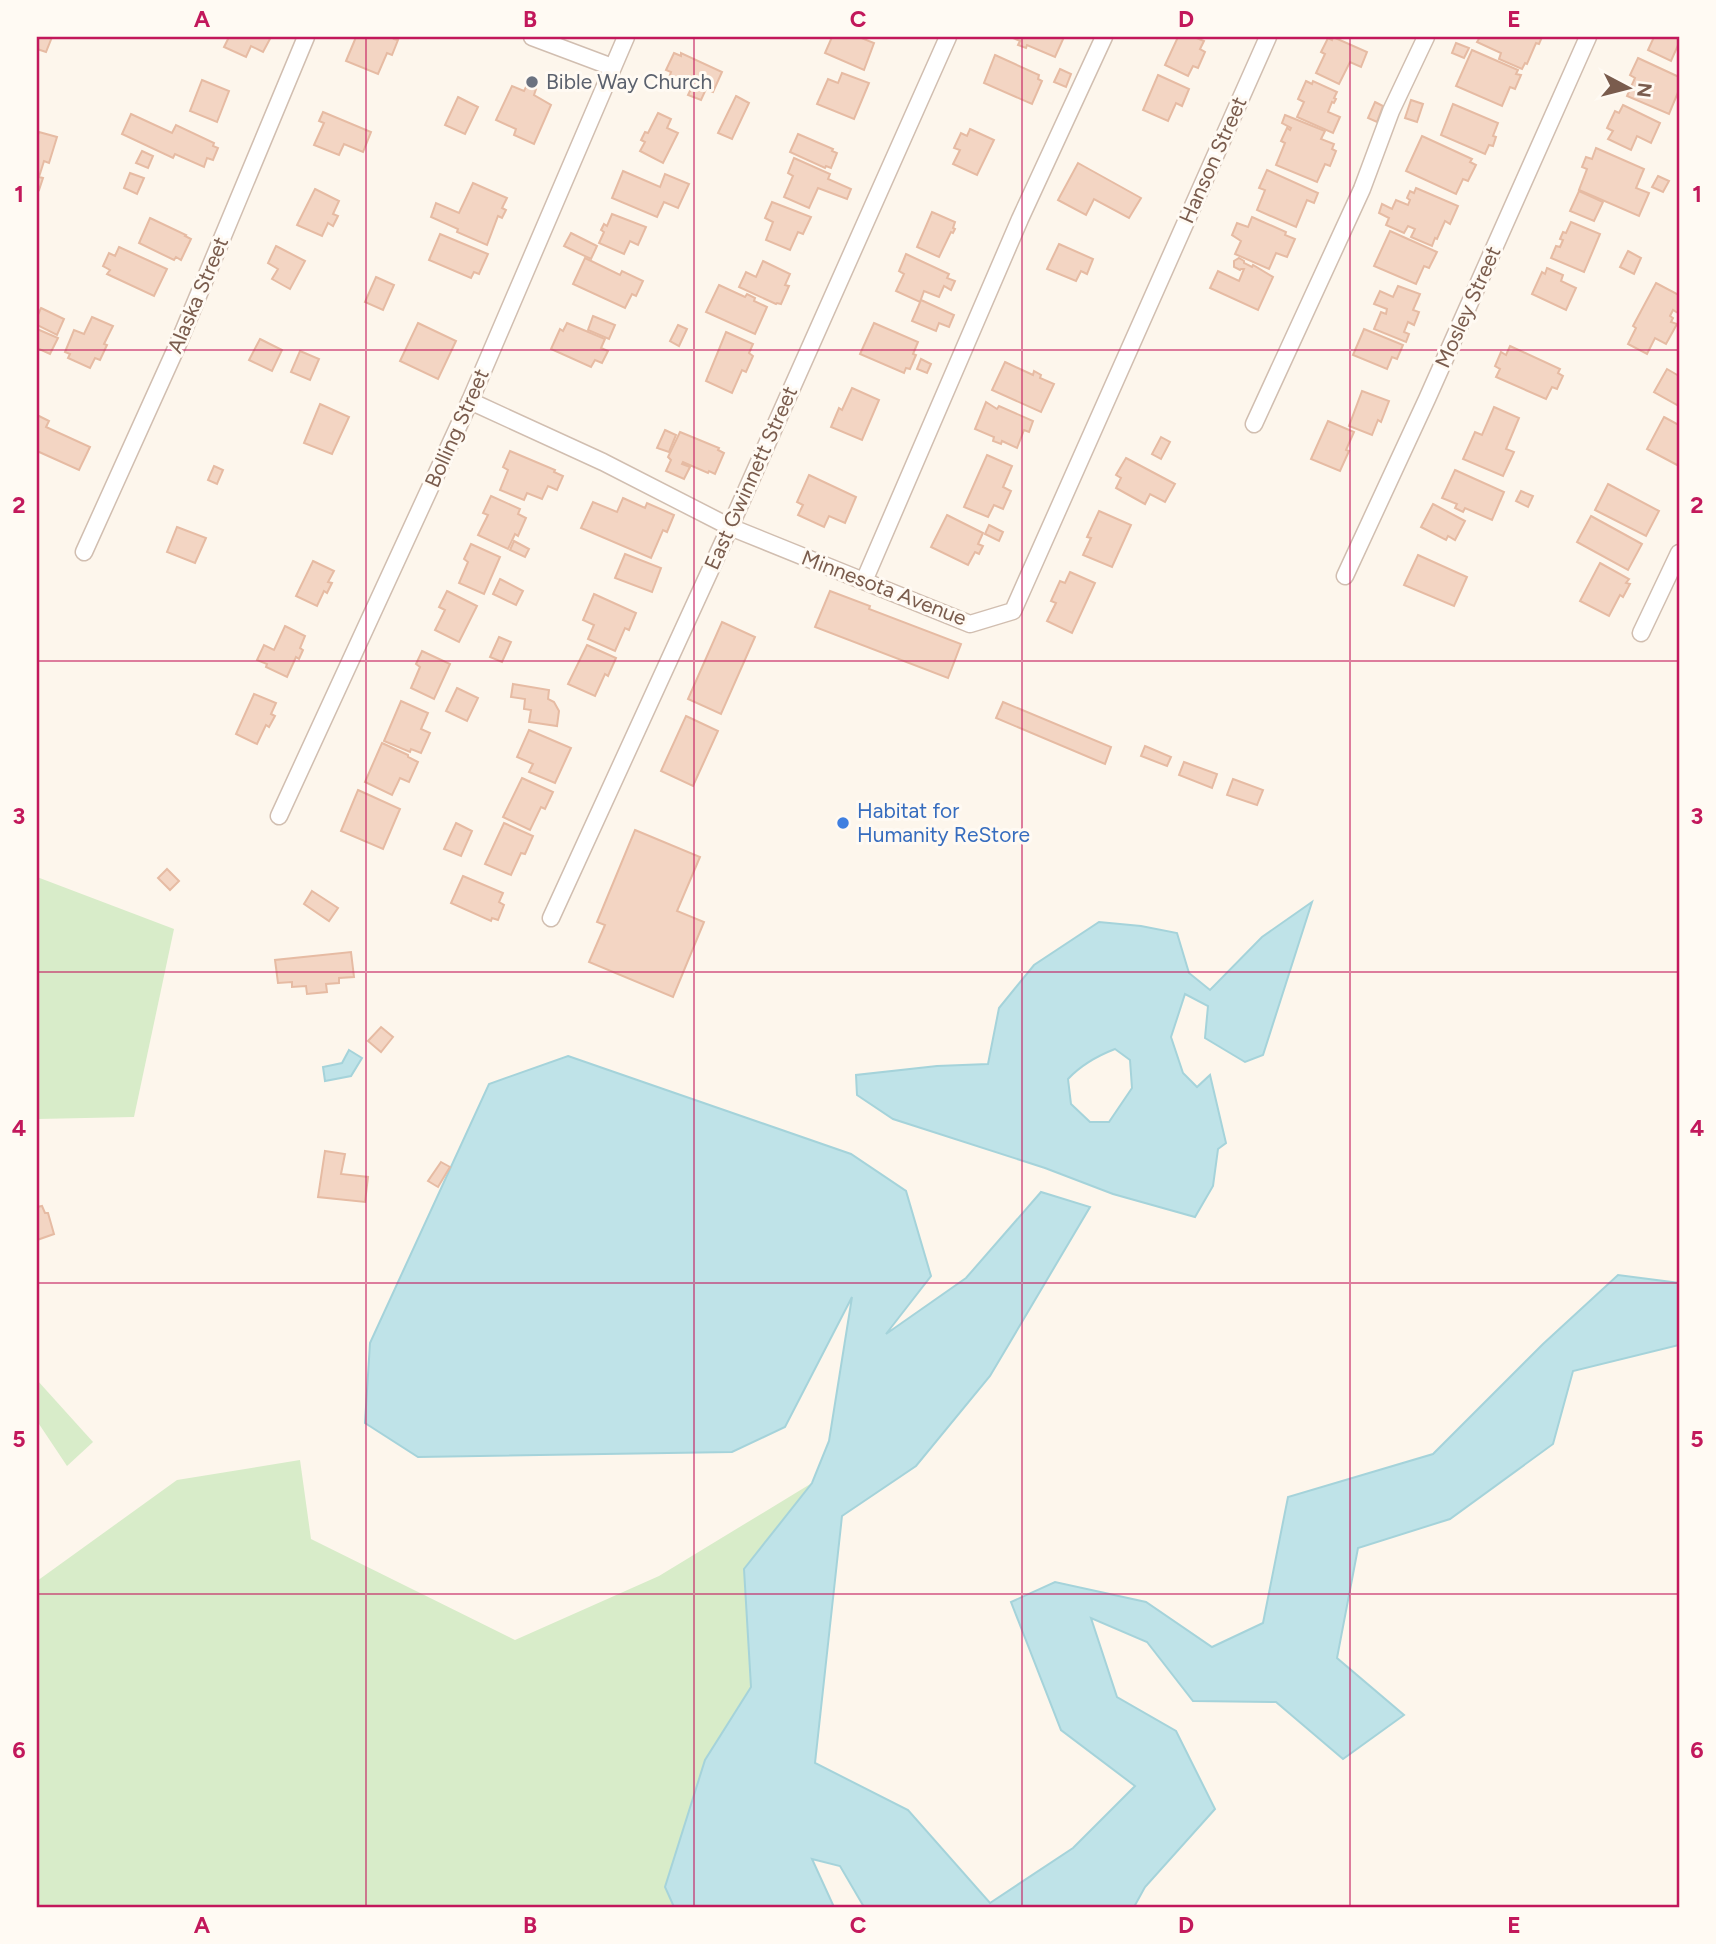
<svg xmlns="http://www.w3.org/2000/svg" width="1716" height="1944" viewBox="0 0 1716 1944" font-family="Figtree,sans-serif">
  <rect width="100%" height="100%" fill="#fdf6ec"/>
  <g fill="#d8ecc9">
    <polygon points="37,877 174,929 134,1117 37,1119"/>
    <polygon points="37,1380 93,1442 67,1466 37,1421"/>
    <polygon points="300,1460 311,1539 515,1640 659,1576 812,1483 745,1569 751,1687 705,1760 665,1887 674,1907 37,1907 37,1581 177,1480"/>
  </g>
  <g fill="#bfe3e8" stroke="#a5d3da" stroke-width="2" fill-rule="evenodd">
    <path d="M1312,902L1263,1055L1245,1062L1205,1038L1208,1006L1185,994L1171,1037L1183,1073L1197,1087L1210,1075L1226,1143L1218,1149L1213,1186L1195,1217L1113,1194L1045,1168L893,1119L857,1095L856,1075L937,1066L988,1064L999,1008L1034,965L1099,922L1141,926L1177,933L1189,973L1210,990L1262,937ZM1115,1049L1130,1060L1132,1088L1109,1122H1090L1071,1104L1068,1079C1081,1065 1097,1056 1115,1049Z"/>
    <polygon points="349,1050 362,1058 351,1076 325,1081 323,1067 342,1063"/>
    <polygon points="568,1056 851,1154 906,1191 931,1276 886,1334 966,1278 1041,1192 1090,1207 990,1376 916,1466 842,1516 815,1763 908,1810 990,1903 1073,1848 1135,1786 1061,1730 1011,1602 1055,1582 1146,1602 1212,1647 1263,1623 1288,1497 1433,1454 1543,1344 1618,1275 1679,1283 1679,1345 1573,1371 1553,1444 1450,1519 1358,1548 1337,1658 1404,1715 1343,1759 1276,1702 1193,1701 1147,1642 1091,1618 1117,1697 1176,1731 1215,1809 1145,1887 1134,1907 864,1907 840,1866 812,1859 834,1907 674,1907 665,1887 705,1760 751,1687 744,1569 812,1483 829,1441 852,1297 785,1427 732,1452 418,1457 365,1423 370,1343 489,1084"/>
  </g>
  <g fill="#f3d5c3" stroke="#e6bba3" stroke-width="2">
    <polygon points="37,37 52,37 46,52 37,49"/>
    <polygon points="229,37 271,37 263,52 251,46 246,57 224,47"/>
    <polygon points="356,37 395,37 394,39 398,40 392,55 387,53 378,74 346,61"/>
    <polygon points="832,37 859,37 874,43 864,70 825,53"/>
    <polygon points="1011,37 1064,37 1055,57 1027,45 1026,48 1018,45 1020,41"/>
    <polygon points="1178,37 1194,37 1204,41 1200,49 1205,52 1198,68 1193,66 1188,76 1165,65"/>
    <polygon points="1333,37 1367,52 1361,67 1350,62 1339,84 1316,73 1325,54 1321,52 1328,38 1332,40"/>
    <polygon points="1480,37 1542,37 1539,44 1536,43 1527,64 1525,63 1522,69 1499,59 1501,53 1477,42"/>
    <polygon points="1654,37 1679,37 1679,43 1671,61 1648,50"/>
    <polygon points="1456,43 1469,48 1464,58 1452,53"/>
    <polygon points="1472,50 1518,70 1516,74 1521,75 1515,89 1510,87 1502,106 1456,86"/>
    <polygon points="674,53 681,56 681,53 722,72 713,92 706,89 701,100 688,95 693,85 686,82 685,85 669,78 671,72 666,70"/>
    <polygon points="995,55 1039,75 1038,79 1042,81 1032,104 984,83"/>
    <polygon points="1638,58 1679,77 1679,90 1669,114 1627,96 1635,78 1630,75"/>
    <polygon points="1060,69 1071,74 1066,87 1054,82"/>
    <polygon points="842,73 869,83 854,119 817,104 828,79 838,83"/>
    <polygon points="1158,75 1189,89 1182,106 1176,103 1168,121 1143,110"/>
    <polygon points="202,80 229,91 217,122 190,111"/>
    <polygon points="1306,81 1312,84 1313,81 1337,92 1334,98 1336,99 1334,103 1332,102 1328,112 1340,117 1333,133 1297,117 1304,102 1298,99"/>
    <polygon points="527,85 536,89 534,95 551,105 534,144 514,135 516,129 496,120 512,86 524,91"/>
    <polygon points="736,96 749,103 732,139 718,133"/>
    <polygon points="458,97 478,107 465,134 445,125"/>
    <polygon points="1411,100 1423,104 1417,122 1405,118"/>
    <polygon points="1375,102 1383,106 1377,122 1368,118"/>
    <polygon points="1453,104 1498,123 1493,136 1496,137 1493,146 1489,145 1485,154 1441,135"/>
    <polygon points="1623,105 1660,123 1651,143 1637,136 1631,150 1608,139 1613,131 1607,128 1615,111 1619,113"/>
    <polygon points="323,112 371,132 363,152 344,144 339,155 314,145 324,123 319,121"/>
    <polygon points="658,113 671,119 667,128 678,133 663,163 640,151 645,142 641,140 645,132 648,133"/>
    <polygon points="131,114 172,133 176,125 214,143 213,146 218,148 213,160 207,158 204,167 175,154 173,158 122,134"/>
    <polygon points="1285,115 1325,131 1321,139 1334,144 1332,149 1336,151 1330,166 1325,164 1317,182 1276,165 1285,143 1281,141 1287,128 1290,130 1291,128 1282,123"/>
    <polygon points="970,129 994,140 977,175 953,164 960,150 954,148 961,133 967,136"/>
    <polygon points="39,132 57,137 49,163 44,161 39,177 43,178 39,190 37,189 37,138"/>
    <polygon points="798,134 833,149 832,151 837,153 831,168 826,166 825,168 790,152"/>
    <polygon points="1422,136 1472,159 1470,162 1476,165 1468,181 1463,179 1456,194 1406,171"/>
    <polygon points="1596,148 1644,169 1636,188 1649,193 1639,216 1579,190 1587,169 1582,167 1586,157 1592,159"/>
    <polygon points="142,151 153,156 148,168 136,163"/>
    <polygon points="794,158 830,174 828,179 851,189 847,199 818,188 809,208 784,197 793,176 788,173"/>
    <polygon points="1078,163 1141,198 1129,218 1094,199 1086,215 1058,200"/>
    <polygon points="1267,170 1318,193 1314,203 1307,200 1296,227 1257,210 1265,190 1259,188"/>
    <polygon points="623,171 660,187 665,174 689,184 678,208 664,202 657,217 612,198"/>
    <polygon points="130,173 144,178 137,194 124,188"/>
    <polygon points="1658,176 1669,181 1663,192 1652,187"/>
    <polygon points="473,183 507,198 502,208 506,210 502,218 498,216 487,245 457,232 458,229 431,217 436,203 459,213"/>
    <polygon points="1416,188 1458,206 1450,224 1445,221 1437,239 1435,238 1432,246 1411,237 1415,229 1408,226 1404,233 1386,225 1389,218 1379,213 1382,204 1392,209 1396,200 1408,205 1410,200 1407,198 1410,191 1414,193"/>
    <polygon points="315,189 339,201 333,214 338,216 333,226 328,223 322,236 297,225"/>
    <polygon points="1579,191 1603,202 1594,221 1570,211"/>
    <polygon points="772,202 811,217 803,234 798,232 790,250 766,240 773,222 765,218"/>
    <polygon points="932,212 955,222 953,228 955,229 953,233 951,232 939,257 917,247"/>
    <polygon points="612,214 646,227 638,245 630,241 624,254 599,243 604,232 601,230 604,224 607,226"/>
    <polygon points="1252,217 1286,232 1285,235 1295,239 1287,257 1276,253 1269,269 1235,254 1241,241 1232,235 1237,223 1248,227"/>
    <polygon points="150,218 186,235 185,236 191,239 181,260 176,257 174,260 139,243"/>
    <polygon points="1571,222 1600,234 1584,272 1551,258 1556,246 1560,247 1563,240 1560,239 1563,232 1566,233"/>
    <polygon points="1390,231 1437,252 1429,268 1424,266 1416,284 1374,266"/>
    <polygon points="571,233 597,246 591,259 564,246"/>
    <polygon points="440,234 488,254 479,274 474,272 471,278 429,260"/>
    <polygon points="1059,244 1093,259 1087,274 1081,271 1076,281 1047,269"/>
    <polygon points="276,246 305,261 290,289 272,279 278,269 268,263"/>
    <polygon points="119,247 167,269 154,296 107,274 110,270 103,266 109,253 115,256"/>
    <polygon points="1628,251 1641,258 1634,274 1620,267"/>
    <polygon points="906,254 949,274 947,278 955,281 951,290 944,286 939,297 924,291 920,302 896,291 904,274 899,271"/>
    <polygon points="585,258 620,275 622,271 643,281 636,296 632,294 625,308 573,284"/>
    <polygon points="1239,258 1244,261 1244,263 1252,267 1253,265 1273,277 1258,310 1210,288 1218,271 1239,281 1244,269 1241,269 1240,270 1234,267 1234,261"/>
    <polygon points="763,261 790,274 785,285 789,286 781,304 777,303 776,304 739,287 746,272 756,277"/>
    <polygon points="1547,268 1563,275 1561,281 1576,288 1566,310 1532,294 1542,272 1545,274"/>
    <polygon points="376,277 394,285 383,310 365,302"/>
    <polygon points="1656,283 1679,295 1679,310 1678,313 1673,310 1670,316 1673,318 1671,322 1677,324 1666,344 1655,338 1647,354 1628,344 1636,328 1633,326"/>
    <polygon points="719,285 745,297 747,294 755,298 754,301 767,307 755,334 706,312"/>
    <polygon points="1398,286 1420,294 1413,310 1419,312 1414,325 1408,322 1404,332 1409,334 1406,342 1374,329 1381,312 1386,314 1387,309 1374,304 1380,291 1393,297"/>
    <polygon points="921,300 954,315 949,327 939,323 936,331 912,321"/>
    <polygon points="41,308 64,319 57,335 37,325 37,317"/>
    <polygon points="593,316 615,325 609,339 588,330"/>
    <polygon points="92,317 113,326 104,344 107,345 100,360 95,358 90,368 68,358 70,354 65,352 74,330 84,334"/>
    <polygon points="418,323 456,341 438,379 400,361"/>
    <polygon points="567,323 605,339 601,348 608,351 602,363 595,360 591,367 551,349 560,329 563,331"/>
    <polygon points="874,323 918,342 913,354 916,355 910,369 906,368 904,373 860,354"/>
    <polygon points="678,325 687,329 679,346 670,341"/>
    <polygon points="37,329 58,338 50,354 37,348"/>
    <polygon points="1364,329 1403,345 1397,359 1392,357 1387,369 1353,355"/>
    <polygon points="726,332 753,344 749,353 753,356 746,372 742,370 732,393 706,381"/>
    <polygon points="260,339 282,350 272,371 249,360"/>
    <polygon points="1510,346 1560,369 1558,373 1563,376 1557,389 1552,387 1546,399 1496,377 1500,369 1495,366 1501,352 1506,355"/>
    <polygon points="300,351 319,359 310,380 291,372"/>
    <polygon points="921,359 931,364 927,373 917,369"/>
    <polygon points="1005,362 1033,375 1034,371 1041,375 1040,378 1054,384 1041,412 992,390"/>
    <polygon points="1667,369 1679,376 1679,406 1654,392"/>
    <polygon points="852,388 879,400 862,440 831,427 839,408 842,410"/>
    <polygon points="1362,391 1389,401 1381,422 1378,420 1372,435 1349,426"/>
    <polygon points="986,402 997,409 999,406 1033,421 1029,432 1024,430 1017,448 1002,441 1001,444 993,441 994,437 975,429"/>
    <polygon points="320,404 349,417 332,454 304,443"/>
    <polygon points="1494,407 1519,418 1506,449 1514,452 1503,476 1463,459 1475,432 1482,435"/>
    <polygon points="37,415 49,421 46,427 90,447 79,470 37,451"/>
    <polygon points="1664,417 1679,425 1679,466 1647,449"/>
    <polygon points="1328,421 1354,432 1346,450 1349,451 1340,471 1311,459"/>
    <polygon points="665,430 676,435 669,452 657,448"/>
    <polygon points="680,432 719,448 718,450 724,453 715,474 709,471 708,473 683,462 682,464 690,467 684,479 666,471 671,460 668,457"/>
    <polygon points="1161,437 1170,442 1161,459 1152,454"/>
    <polygon points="510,451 555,470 554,472 563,476 557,490 548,486 542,499 527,493 524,500 500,490 508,470 503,467"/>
    <polygon points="987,455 1012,466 1003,487 1011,491 1003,509 994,505 988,517 964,507"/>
    <polygon points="1126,458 1175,484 1165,502 1150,494 1145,504 1116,488 1121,478 1116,475"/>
    <polygon points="214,466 223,470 217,484 208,480"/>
    <polygon points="1455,470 1504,492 1492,520 1465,508 1463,512 1455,508 1457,504 1442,498"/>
    <polygon points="809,475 856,497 845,523 829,516 824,527 798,515 803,505 797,502"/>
    <polygon points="1608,484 1659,511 1646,536 1595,510"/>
    <polygon points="1521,491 1533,496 1528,507 1516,501"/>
    <polygon points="491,496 520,509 518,514 526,518 518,536 515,534 508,549 478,535 488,515 483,513"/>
    <polygon points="623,498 645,508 647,503 674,515 667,532 663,530 651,558 581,528 593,502 617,512"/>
    <polygon points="1433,504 1465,521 1455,540 1448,536 1446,540 1421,527"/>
    <polygon points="1099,511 1131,525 1112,567 1083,555 1091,538 1087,537"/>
    <polygon points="947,515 983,533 978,544 983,546 979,554 975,552 968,565 931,547"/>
    <polygon points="1591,516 1642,544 1628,570 1577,542"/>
    <polygon points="989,525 1003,532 999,541 985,534"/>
    <polygon points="177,527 206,538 195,563 167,552"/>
    <polygon points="514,541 529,549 525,557 510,550"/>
    <polygon points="471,544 500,557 484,594 459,583 468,562 464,559"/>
    <polygon points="625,554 661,568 652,592 615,578"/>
    <polygon points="1418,555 1467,577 1454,606 1404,585"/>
    <polygon points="313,561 334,571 328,582 332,583 327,593 324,591 317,606 296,596"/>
    <polygon points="1600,563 1629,579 1626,583 1630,584 1623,597 1620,595 1609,616 1580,601"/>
    <polygon points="1070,572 1095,583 1072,633 1047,621 1056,603 1051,601 1060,581 1065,583"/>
    <polygon points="500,579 523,591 516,605 493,594"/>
    <polygon points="447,591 477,606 459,642 435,630 445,610 439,607"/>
    <polygon points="830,591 870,606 869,609 961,644 948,678 815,627"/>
    <polygon points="594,594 636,613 629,630 625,628 615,651 588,639 594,625 583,620"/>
    <polygon points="722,622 755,637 721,714 688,699"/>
    <polygon points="285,626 305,636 300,648 303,650 299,659 296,657 287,677 266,667 267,664 257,660 264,645 274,650"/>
    <polygon points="499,637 511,642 502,662 490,657"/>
    <polygon points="587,645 616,658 608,676 605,674 595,696 568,684"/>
    <polygon points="422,651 450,664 434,699 411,688 420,667 416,664"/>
    <polygon points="513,684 549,690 548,699 554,702 559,711 557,726 529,722 531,710 524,709 525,699 511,697"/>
    <polygon points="457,688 478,698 467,721 446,711"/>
    <polygon points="254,694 276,703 271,714 275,716 269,727 266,725 257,744 236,734"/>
    <polygon points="401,701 428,713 421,729 430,733 421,753 411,749 410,752 384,741"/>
    <polygon points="1003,702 1111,747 1105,764 996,718"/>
    <polygon points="686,716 718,731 693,786 661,771"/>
    <polygon points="529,730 571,748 555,783 529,772 533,764 517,757"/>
    <polygon points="382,743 408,755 408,757 418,762 409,782 400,778 392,795 365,782"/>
    <polygon points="1145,746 1171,757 1167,766 1141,756"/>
    <polygon points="1184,762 1217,774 1212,788 1179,775"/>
    <polygon points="522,778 553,792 545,809 541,807 530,830 503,817"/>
    <polygon points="1233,779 1263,790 1257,805 1227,795"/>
    <polygon points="358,790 400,809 383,849 341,831"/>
    <polygon points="456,823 472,831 461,856 444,849"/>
    <polygon points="504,823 533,836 525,854 521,853 511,875 485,864"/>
    <polygon points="635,830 700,857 677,911 704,922 673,997 589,962 605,925 597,922"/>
    <polygon points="167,869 179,881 170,890 158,878"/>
    <polygon points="463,876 503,893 499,902 504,905 498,920 492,918 491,921 451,903"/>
    <polygon points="312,891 338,908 329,921 304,904"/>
    <polygon points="351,952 354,977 339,978 339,983 326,984 327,992 307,994 306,986 292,987 292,982 278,983 275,960"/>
    <polygon points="381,1027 393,1037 381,1052 368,1041"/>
    <polygon points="325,1151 345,1154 341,1174 368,1177 365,1202 318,1197"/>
    <polygon points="441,1162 450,1167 438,1187 428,1181"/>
    <polygon points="37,1206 37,1207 42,1206 45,1213 48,1213 54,1234 37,1240"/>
  </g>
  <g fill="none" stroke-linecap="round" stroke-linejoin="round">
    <defs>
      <g id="street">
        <polyline points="532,37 612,67"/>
        <polyline points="470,401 603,462 730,527 970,624 1013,611 1268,37"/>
        <polyline points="1254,424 1362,189 1391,111 1426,37"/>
        <polyline points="84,552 178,344 306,37"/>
        <polyline points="1345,576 1427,399 1588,37"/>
        <polyline points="864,581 1020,219 1104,37"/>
        <polyline points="1641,633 1679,553"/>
        <polyline points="279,816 470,401 626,37"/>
        <polyline points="551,918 730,527 948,37"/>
      </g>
    </defs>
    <use href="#street" stroke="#d1beb0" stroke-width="19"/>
    <use href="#street" stroke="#fff" stroke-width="16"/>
  </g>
  <path fill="none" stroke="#c2185b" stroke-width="2" stroke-opacity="0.55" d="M366,37V1907M694,37V1907M1022,37V1907M1350,37V1907M37,350H1679M37,661H1679M37,972H1679M37,1283H1679M37,1594H1679"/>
  <circle fill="#6b7280" stroke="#fffaf3" stroke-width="2.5" cx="532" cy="82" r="7"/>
  <circle fill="#3f7fe0" stroke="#fffaf3" stroke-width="2.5" cx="843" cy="823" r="7"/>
  <g text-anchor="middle" stroke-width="6" stroke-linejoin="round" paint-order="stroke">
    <g font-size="21" fill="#5b616d" stroke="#fffaf3" text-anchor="start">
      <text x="546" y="89">Bible Way Church</text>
    </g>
    <g font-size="21" fill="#7a5c4d" stroke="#fffaf3">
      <text transform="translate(1213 160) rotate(-66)" y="7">Hanson Street</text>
      <text transform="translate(198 295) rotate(-67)" y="7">Alaska Street</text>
      <text transform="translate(1468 307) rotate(-66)" y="7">Mosley Street</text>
      <text transform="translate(457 428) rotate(-66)" y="7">Bolling Street</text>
      <text transform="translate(751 478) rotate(-66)" y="7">East Gwinnett Street</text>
      <text transform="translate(884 588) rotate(21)" y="7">Minnesota Avenue</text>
    </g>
    <g font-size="21" fill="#366cbe" stroke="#fffaf3" text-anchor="start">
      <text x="857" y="818">Habitat for<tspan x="857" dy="24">Humanity ReStore</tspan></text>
    </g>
  </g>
  <rect width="1716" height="1944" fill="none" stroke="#fffaf3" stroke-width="77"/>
  <g transform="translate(1628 88) rotate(97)" stroke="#fffaf3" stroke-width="5" paint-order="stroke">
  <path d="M0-5L12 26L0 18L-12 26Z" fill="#7a5c4d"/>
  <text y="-10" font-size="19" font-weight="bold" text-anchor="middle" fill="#7a5c4d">N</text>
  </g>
  <rect x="38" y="38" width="1640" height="1868" fill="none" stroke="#c2185b" stroke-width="2.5"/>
  <g font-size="23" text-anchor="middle" font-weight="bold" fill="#c2185b">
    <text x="202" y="27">A</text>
    <text x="530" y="27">B</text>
    <text x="858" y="27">C</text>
    <text x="1186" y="27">D</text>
    <text x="1514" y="27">E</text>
    <text x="19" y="202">1</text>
    <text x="1697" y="202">1</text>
    <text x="19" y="513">2</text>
    <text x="1697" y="513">2</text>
    <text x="19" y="824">3</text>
    <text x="1697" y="824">3</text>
    <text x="19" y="1136">4</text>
    <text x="1697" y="1136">4</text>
    <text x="19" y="1447">5</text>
    <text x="1697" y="1447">5</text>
    <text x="19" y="1758">6</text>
    <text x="1697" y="1758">6</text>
    <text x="202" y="1933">A</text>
    <text x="530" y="1933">B</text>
    <text x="858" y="1933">C</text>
    <text x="1186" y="1933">D</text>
    <text x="1514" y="1933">E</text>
  </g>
</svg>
